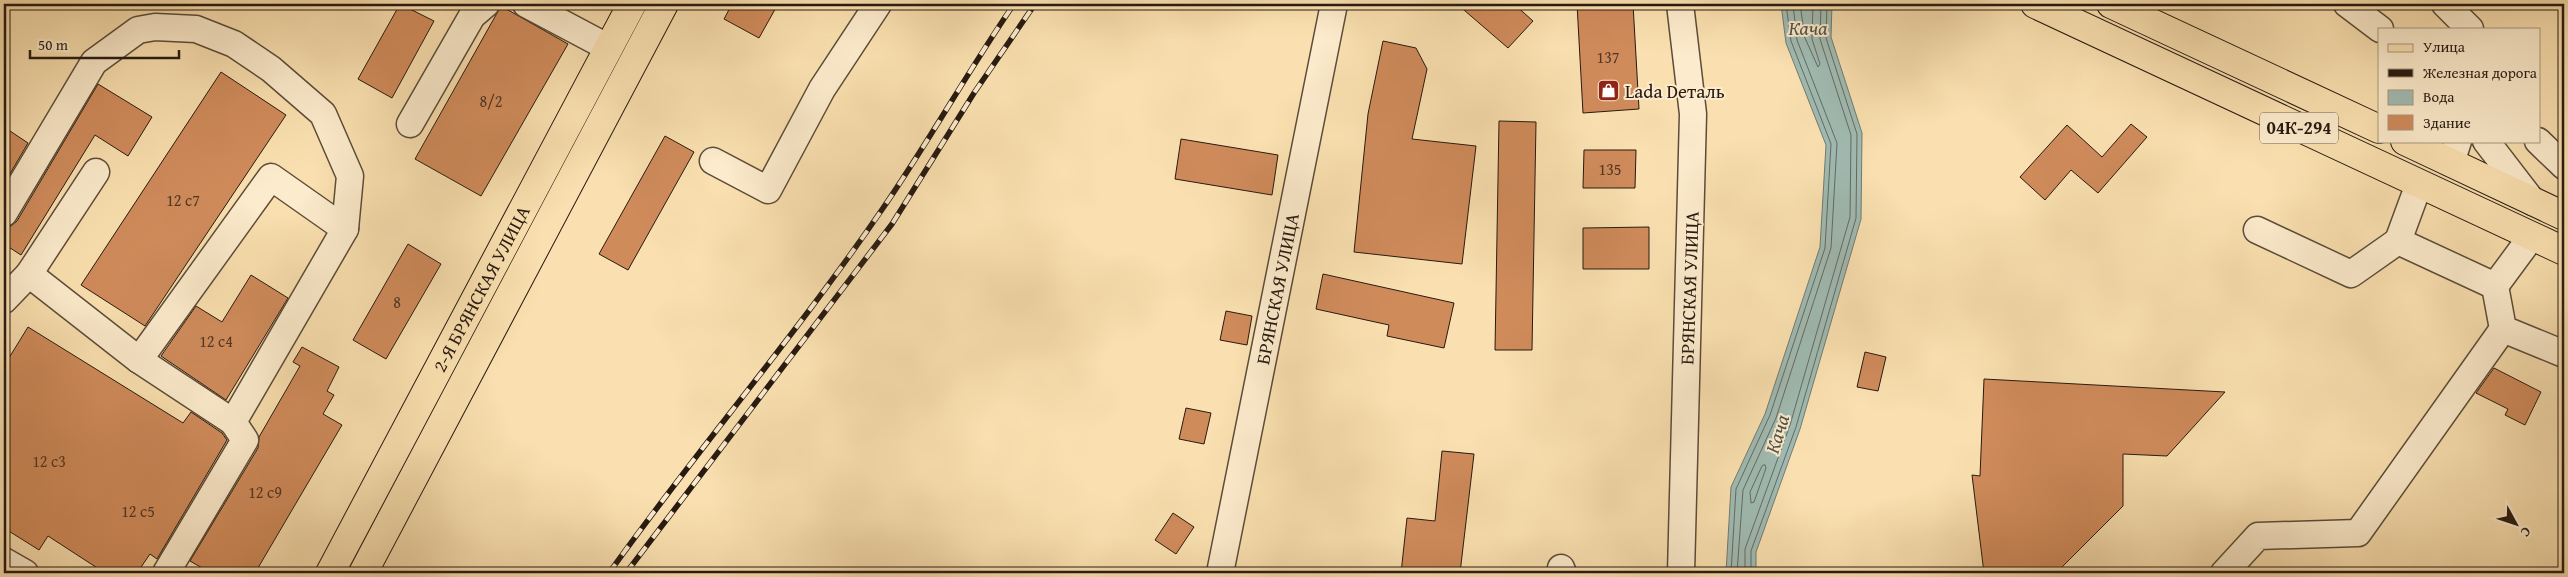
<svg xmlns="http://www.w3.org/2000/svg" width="2568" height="577" viewBox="0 0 2568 577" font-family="'Gentium Book Plus',serif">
  <rect width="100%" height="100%" fill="#fae0b0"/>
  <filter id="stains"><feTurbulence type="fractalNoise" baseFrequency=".004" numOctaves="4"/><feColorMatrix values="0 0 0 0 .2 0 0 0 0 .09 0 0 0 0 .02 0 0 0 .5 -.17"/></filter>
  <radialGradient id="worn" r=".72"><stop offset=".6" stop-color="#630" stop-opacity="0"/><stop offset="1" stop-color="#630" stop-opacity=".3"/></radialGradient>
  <polygon fill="#a0bbb3" stroke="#707b72" points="1781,4 1832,4 1831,37 1862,133 1861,219 1800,429 1756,552 1756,573 1726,573 1731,487 1765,414 1820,247 1826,145 1786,43"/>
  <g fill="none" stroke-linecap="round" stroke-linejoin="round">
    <g stroke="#646a62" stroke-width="1">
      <polyline points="1800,4 1805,38 1818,67 1820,64 1812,39 1813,4"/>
      <polygon points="1765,465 1766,468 1754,502 1751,503 1750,492 1762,466"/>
      <polyline points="1731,573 1736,489 1770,415 1825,248 1831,144 1791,41 1786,4"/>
      <polyline points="1737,573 1743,490 1776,418 1831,248 1837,143 1797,40 1793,4"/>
      <polyline points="1745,573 1745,549 1790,425 1850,217 1851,135 1820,39 1821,4"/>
      <polyline points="1751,573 1751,551 1796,427 1856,218 1857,134 1826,38 1827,4"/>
    </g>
  </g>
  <g fill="#d08b5b" stroke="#271a11">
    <polygon points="400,4 434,21 392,98 358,79"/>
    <polygon points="732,4 778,4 759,38 724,19"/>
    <polygon points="1457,4 1514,4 1533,21 1508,48"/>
    <polygon points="1577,4 1633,4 1639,109 1583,113"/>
    <polygon points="501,6 568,44 481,196 415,159"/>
    <polygon points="1383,41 1416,48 1427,69 1412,139 1476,146 1462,264 1354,252 1368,114"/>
    <polygon points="221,72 286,115 145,326 81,285"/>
    <polygon points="98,84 152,117 128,156 95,135 21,255 4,244 4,228 11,226 17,221"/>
    <polygon points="1499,121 1536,122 1532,350 1495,350"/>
    <polygon points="2131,124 2147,137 2098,193 2071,170 2045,200 2020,177 2067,125 2102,157"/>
    <polygon points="4,127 28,143 4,184"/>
    <polygon points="665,136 694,152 628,270 599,254"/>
    <polygon points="1181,139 1278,155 1272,195 1175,179"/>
    <polygon points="1584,150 1636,150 1635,188 1583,188"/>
    <polygon points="1649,227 1649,269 1583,269 1583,228"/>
    <polygon points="408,244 441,264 386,359 353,340"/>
    <polygon points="1323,274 1454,303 1444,348 1387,336 1389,325 1316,309"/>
    <polygon points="251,275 288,298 226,400 161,356 196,306 222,322"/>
    <polygon points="1226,311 1252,316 1247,345 1220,340"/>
    <polygon points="28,327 183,423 191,412 222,433 227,440 157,559 150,554 137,573 105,573 48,536 39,550 4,528 4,366"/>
    <polygon points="302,347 339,367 327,391 334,395 323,414 342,425 255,573 211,573 190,561 258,448 259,437 300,366 293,362"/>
    <polygon points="1865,352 1886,357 1878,391 1857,387"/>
    <polygon points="2494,368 2541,392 2525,425 2505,415 2508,409 2476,393"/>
    <polygon points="1984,379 2225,392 2167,456 2123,454 2123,506 2056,573 1984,573 1972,475 1980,476"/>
    <polygon points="1186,408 1211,413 1204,444 1179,439"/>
    <polygon points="1442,451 1474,454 1460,573 1401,573 1407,518 1435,521"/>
    <polygon points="1173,513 1194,527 1176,554 1155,540"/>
  </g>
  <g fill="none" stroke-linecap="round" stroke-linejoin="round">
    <defs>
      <g id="minor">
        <polyline points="526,4 609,48"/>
        <polyline points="1680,4 1693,114 1681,573"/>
        <polyline points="2347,4 2380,29"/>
        <polyline points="2445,4 2470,29"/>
        <polyline points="410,124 472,16 486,4"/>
        <polyline points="2486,141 2533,202"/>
        <polyline points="2538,141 2564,166"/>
        <polyline points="713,161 768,190 822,89 878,4"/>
        <polyline points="2451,163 2458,141"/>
        <polyline points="2419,184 2398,241 2495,286 2532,236"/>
        <polyline points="4,213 94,62 138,30 155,27 196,29 234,44 271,69 323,114 350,176 345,229 233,422 245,440 166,573"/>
        <polyline points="2257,230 2351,274 2398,241"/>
        <polyline points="29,274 96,172"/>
        <polyline points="2495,286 2503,329 2564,354"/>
        <polyline points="4,300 29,274 139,360 233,422"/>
        <polyline points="139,360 271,177 345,229"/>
        <polyline points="4,561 25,573"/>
        <polyline points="1561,568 1563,573"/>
        <path id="s1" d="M1220,573L1334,4"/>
        <polyline points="2224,573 2258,536 2358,533 2503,329"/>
      </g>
      <g id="major">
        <path id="s2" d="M330,573L632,4"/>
        <polyline points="363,573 664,4"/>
      </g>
      <g id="highway">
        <polyline points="2035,4 2564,251"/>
        <polyline points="2111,4 2379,129"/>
        <polyline points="2405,141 2564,216"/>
      </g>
    </defs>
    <use href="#minor" stroke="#5c4c39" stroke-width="29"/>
    <use href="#major" stroke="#271a11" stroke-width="30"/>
    <use href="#highway" stroke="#271a11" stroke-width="30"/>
    <use href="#minor" stroke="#fcebcc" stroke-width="26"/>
    <use href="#major" stroke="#fae0b0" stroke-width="28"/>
    <use href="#highway" stroke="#fae0b0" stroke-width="28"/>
    <defs>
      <g id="rail">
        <path d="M609,573C697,450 796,335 881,211C928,143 968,71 1014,4"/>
        <polyline points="626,573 892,224 974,93 1035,4"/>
      </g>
    </defs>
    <use href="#rail" stroke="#271a11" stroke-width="5.5"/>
    <use href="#rail" stroke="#fcebcc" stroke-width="4" stroke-dasharray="11" stroke-linecap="butt"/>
  </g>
  <defs>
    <symbol id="shop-square" viewBox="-11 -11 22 22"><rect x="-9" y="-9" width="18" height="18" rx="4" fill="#8f2418" stroke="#fcebcc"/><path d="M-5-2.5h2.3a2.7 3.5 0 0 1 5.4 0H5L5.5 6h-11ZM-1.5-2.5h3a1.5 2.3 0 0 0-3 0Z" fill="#fff"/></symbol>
  </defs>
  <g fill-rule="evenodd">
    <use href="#shop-square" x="1596" y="78" width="25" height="25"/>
  </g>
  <g text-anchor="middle" stroke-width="4" stroke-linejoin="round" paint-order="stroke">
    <g font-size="16" fill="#513624">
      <text x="1608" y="63">137</text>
      <text x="491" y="107">8/2</text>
      <text x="1610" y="175">135</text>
      <text x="183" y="206">12 с7</text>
      <text x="397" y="308">8</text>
      <text x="216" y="347">12 с4</text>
      <text x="49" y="467">12 с3</text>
      <text x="265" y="498">12 с9</text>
      <text x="138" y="517">12 с5</text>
    </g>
    <rect fill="#fcebcc" stroke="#675949" stroke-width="1" x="2260" y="112.5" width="78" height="31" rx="4"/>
    <g font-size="18" font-weight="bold" fill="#271a11">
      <text x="2299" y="134">04К-294</text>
    </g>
    <g font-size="19" fill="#271a11" stroke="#fcebcc" text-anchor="start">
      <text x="1625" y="98">Lada Dеталь</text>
    </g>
    <g font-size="19" fill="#271a11" stroke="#fcebcc">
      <text dy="7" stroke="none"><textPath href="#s1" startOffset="290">БРЯНСКАЯ УЛИЦА</textPath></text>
      <text transform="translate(1689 288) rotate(-88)" y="7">БРЯНСКАЯ УЛИЦА</text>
      <text dy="7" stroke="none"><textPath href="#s2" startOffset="322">2-Я БРЯНСКАЯ УЛИЦА</textPath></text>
    </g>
    <g font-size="20" font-style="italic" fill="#51524a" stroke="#fcebcc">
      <text x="1808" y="35">Кача</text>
      <text transform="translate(1777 434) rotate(-73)" y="7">Кача</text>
    </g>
  </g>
  <rect width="2568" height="577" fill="none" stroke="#fae0b0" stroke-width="20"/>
  <rect x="5" y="5" width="2558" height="567" fill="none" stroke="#271a11" stroke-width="2.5"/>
  <rect x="10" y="10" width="2548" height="557" fill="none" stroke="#271a11"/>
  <rect x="2378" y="28" width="162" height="115" fill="#fcebcc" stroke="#a79781"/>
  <rect x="2388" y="44" width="25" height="8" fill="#fae0b0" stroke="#a79781"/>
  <text x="2423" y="52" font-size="15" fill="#271a11">Улица</text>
  <rect x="2388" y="69" width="25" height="8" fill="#271a11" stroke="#a79781"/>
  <text x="2423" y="78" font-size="15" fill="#271a11">Железная дорога</text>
  <rect x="2388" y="90" width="25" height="15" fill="#a0bbb3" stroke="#a79781"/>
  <text x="2423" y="102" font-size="15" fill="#271a11">Вода</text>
  <rect x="2388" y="115" width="25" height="15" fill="#d08b5b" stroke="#a79781"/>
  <text x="2423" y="128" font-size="15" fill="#271a11">Здание</text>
  <g transform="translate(2516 524) rotate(130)" stroke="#fcebcc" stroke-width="4" paint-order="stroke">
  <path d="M0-4L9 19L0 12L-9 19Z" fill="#271a11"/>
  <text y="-8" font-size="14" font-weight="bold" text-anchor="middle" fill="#271a11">С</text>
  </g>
  <path d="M30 50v8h149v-8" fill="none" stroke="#271a11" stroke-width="2.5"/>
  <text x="38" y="50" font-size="15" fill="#271a11" stroke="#fcebcc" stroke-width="4" paint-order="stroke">50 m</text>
  <rect width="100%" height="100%" filter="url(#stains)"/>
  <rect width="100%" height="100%" fill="url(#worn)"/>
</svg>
